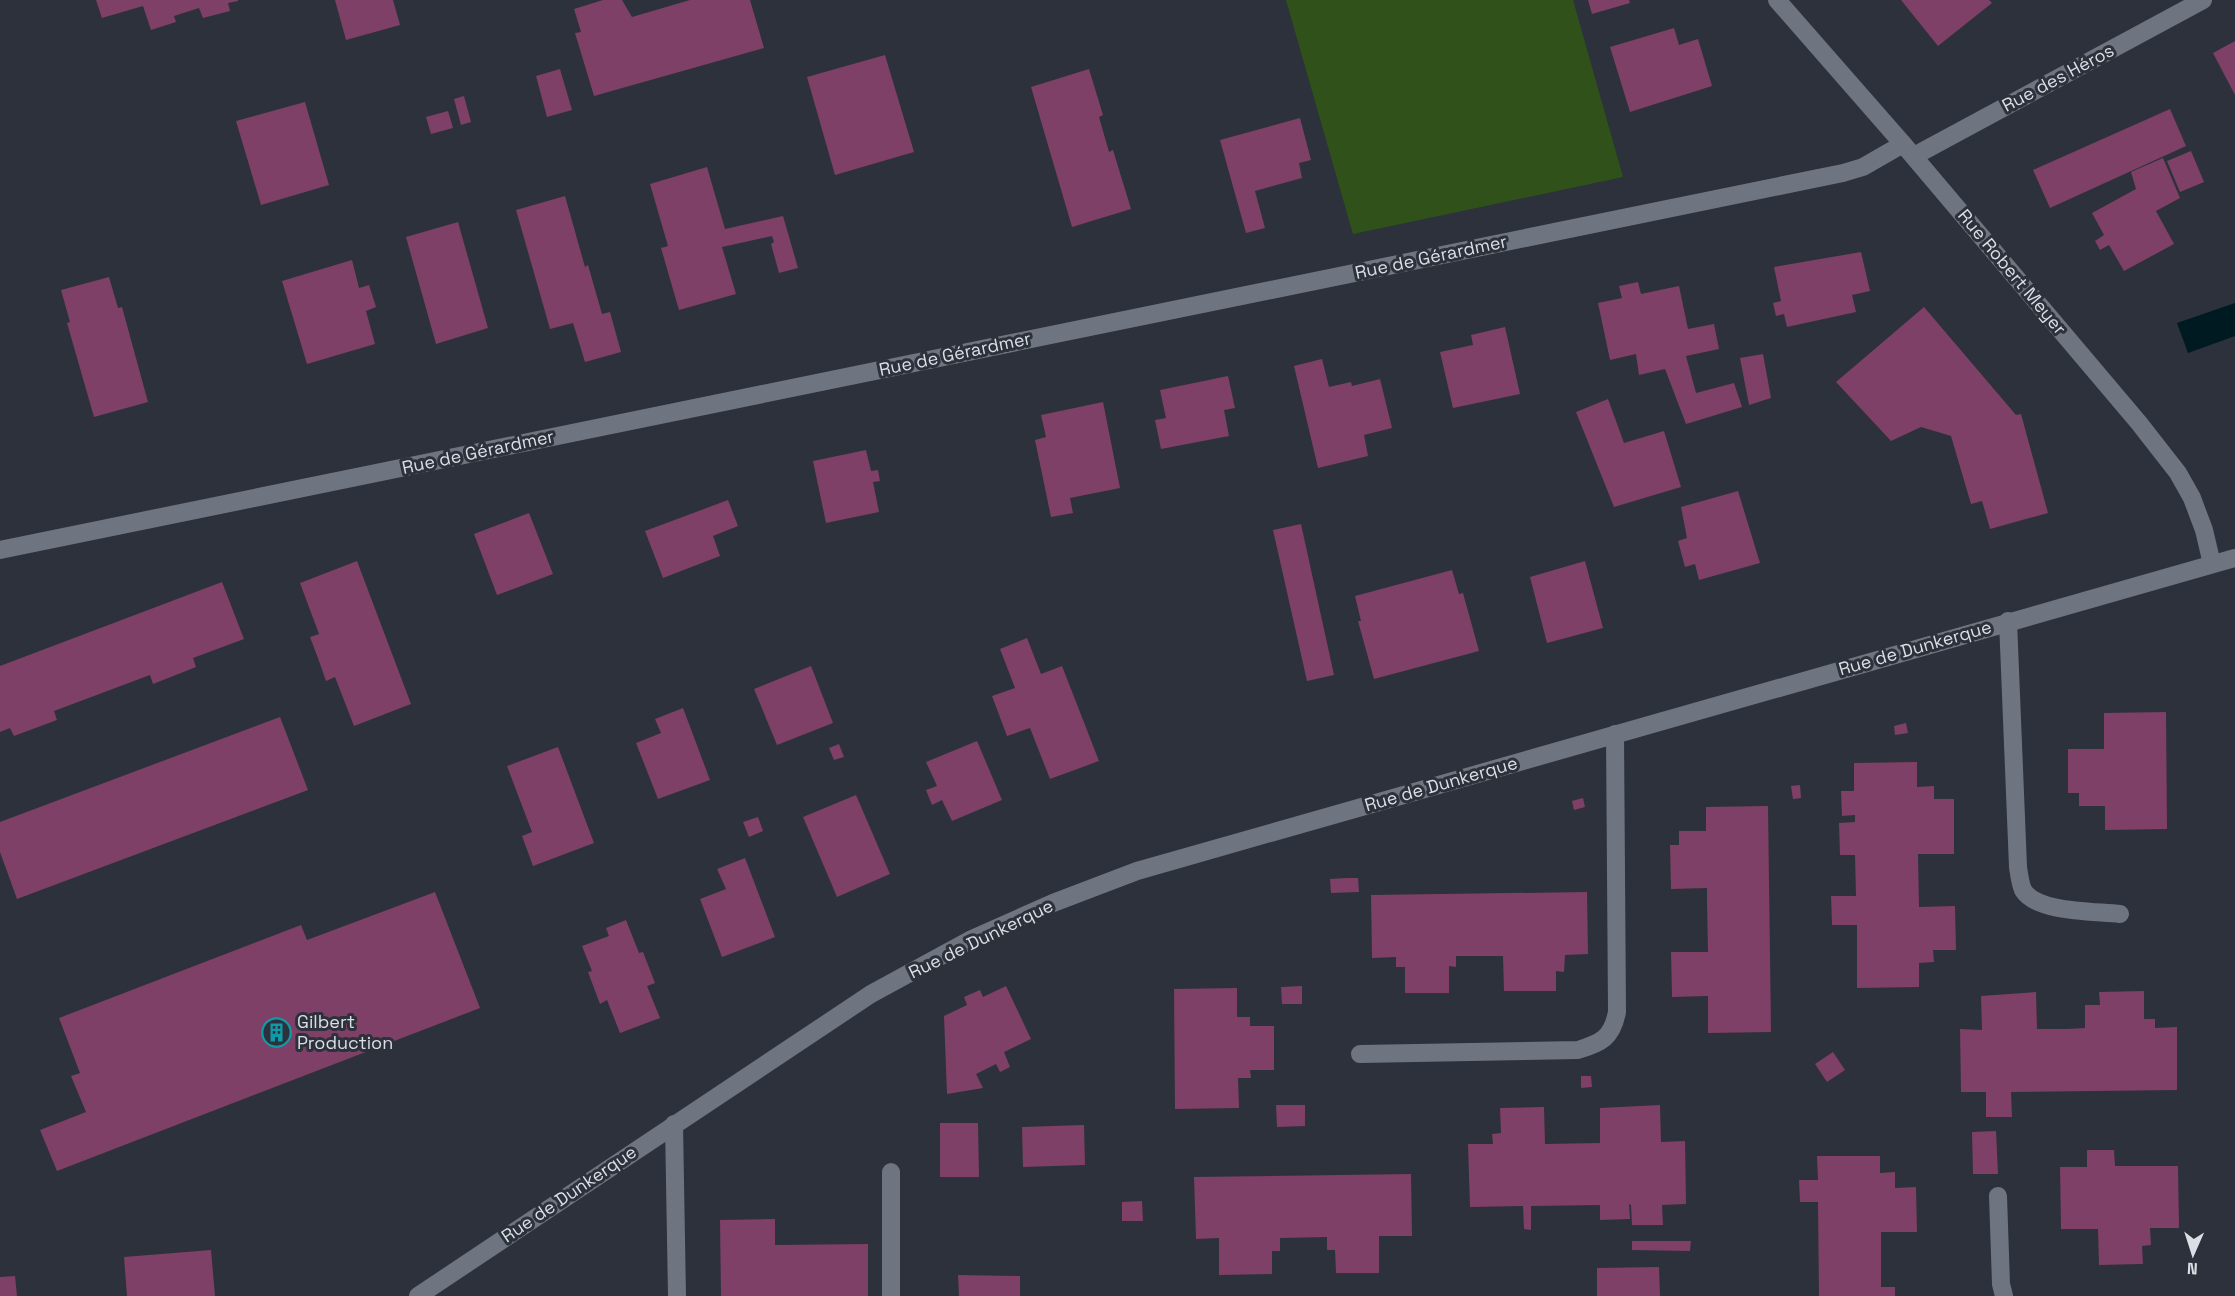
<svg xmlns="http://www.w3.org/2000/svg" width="2235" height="1296" viewBox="0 0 2235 1296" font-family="'Space Grotesk',sans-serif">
  <rect width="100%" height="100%" fill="#2c313b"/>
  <polygon fill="#30521a" points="1286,0 1573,0 1623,177 1353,234"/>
  <polygon fill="#001a22" points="2235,303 2235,336 2188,353 2177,323"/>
  <g fill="#7e4066">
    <polygon points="96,0 238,0 238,1 228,3 230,11 203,18 199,8 174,16 176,22 151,30 143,6 102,18"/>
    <polygon points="335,0 393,0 400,25 346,40"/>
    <polygon points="603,0 622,0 632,17 690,0 750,0 764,48 594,96 575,33 581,32 574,9"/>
    <polygon points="1588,0 1629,0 1630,3 1592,14"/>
    <polygon points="1901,0 1989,0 1992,3 1938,46"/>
    <polygon points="1674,28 1679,45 1698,39 1712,86 1630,112 1610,47"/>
    <polygon points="2235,41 2235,95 2213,53"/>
    <polygon points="885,55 914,152 835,175 807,77"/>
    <polygon points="560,69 572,110 547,117 536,76"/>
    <polygon points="1089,69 1103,115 1099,117 1109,152 1113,150 1131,209 1072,227 1031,87"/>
    <polygon points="464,96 471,122 461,125 454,99"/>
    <polygon points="305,102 329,185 261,205 236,121"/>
    <polygon points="2170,109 2186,146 2050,208 2033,170"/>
    <polygon points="448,111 453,128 431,134 426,117"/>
    <polygon points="1300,118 1311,160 1299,163 1302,178 1255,191 1265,228 1246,233 1220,140"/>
    <polygon points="2191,151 2204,182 2180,192 2167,161"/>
    <polygon points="2163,158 2180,198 2156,211 2174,244 2124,271 2109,245 2100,250 2095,241 2104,235 2092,213 2136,189 2131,172"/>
    <polygon points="707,167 725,229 783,216 798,268 779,273 771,244 774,242 772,236 722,247 736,294 679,310 661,248 668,246 650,184"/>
    <polygon points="565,196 585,267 588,265 602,314 610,312 621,352 585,362 573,323 550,329 516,210"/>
    <polygon points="458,222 488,328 436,344 406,237"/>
    <polygon points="1861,252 1870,291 1852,295 1856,312 1787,327 1784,314 1776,316 1773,303 1781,301 1774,267"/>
    <polygon points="352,260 359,288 369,285 376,307 366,311 375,344 307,364 282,281"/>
    <polygon points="109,277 118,308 122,307 148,402 94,417 67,323 70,322 61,290"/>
    <polygon points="1638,282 1641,294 1679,286 1688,329 1714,324 1719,349 1686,356 1696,393 1734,383 1742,407 1686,424 1665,369 1639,375 1636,354 1610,360 1598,303 1622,298 1619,286"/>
    <polygon points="1924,307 2016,415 2021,414 2048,513 1990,529 1982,501 1971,504 1951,436 1921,427 1891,441 1836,382"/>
    <polygon points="1505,327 1520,394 1453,408 1440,352 1473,345 1471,335"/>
    <polygon points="1763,354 1771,398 1749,405 1740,358"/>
    <polygon points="1322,359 1329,387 1351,382 1352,386 1380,379 1392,428 1364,435 1368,456 1318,468 1294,366"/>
    <polygon points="1228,376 1235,408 1224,410 1229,436 1161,449 1155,420 1166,418 1160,390"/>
    <polygon points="1608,399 1624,443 1664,431 1681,487 1614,507 1576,412"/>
    <polygon points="1103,402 1120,488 1070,498 1073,513 1051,517 1035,440 1046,437 1041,415"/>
    <polygon points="866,450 871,471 878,470 880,481 873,482 879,512 826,523 813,461"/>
    <polygon points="1738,491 1760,563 1699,580 1695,564 1685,567 1678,541 1687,538 1681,507"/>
    <polygon points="728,500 738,526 713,536 720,556 663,578 645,531"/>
    <polygon points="529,513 553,574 497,595 474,534"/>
    <polygon points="1301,524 1334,675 1307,681 1273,530"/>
    <polygon points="357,561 411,704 354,726 335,677 326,681 319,661 310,637 319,634 300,583"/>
    <polygon points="1585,561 1603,628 1547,643 1530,577"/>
    <polygon points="1452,570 1459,594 1463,593 1479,651 1374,679 1358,621 1361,621 1355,596"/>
    <polygon points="222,582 244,639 193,658 196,667 153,684 150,675 54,711 57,720 14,736 10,728 0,732 0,666"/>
    <polygon points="1027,638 1041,674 1062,666 1099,761 1050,779 1030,728 1007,736 992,696 1015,688 1000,649"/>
    <polygon points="811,666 833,723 777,745 754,689"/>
    <polygon points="683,708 710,780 658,799 636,743 661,733 655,719"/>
    <polygon points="2166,712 2167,829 2105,830 2105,806 2079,806 2079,793 2068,793 2068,749 2104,749 2104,713"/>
    <polygon points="280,717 308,790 17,899 0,852 0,822"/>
    <polygon points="1906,723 1908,733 1895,735 1894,726"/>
    <polygon points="977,741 1002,800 952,821 942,800 932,805 926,790 937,786 926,762"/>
    <polygon points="839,744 844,757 834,760 829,748"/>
    <polygon points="558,747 594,843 533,866 522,836 532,832 507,766"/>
    <polygon points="1917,762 1917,787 1934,786 1934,799 1954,799 1954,854 1918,854 1919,907 1955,906 1956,950 1933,950 1934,962 1919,963 1919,987 1857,988 1857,925 1832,925 1831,896 1856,896 1855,855 1840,855 1839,823 1855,822 1855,815 1842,816 1841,791 1854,791 1854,763"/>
    <polygon points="1800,785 1801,798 1793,799 1791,786"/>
    <polygon points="856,795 890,874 837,897 803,817"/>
    <polygon points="1583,798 1585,807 1574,810 1572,801"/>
    <polygon points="1768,806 1771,1032 1708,1033 1708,996 1672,997 1671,952 1708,952 1707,902 1707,888 1671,889 1670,845 1679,845 1679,831 1706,831 1706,807"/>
    <polygon points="758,817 763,831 749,837 743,822"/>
    <polygon points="745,858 775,937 722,957 700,899 726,889 717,869"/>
    <polygon points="1347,878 1358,878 1359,892 1331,893 1330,879"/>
    <polygon points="435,892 480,1008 57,1171 40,1130 86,1112 71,1076 80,1073 59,1018 301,925 307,940"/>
    <polygon points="1587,892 1588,954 1565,955 1564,972 1556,971 1556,991 1504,991 1503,956 1456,956 1456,967 1449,966 1449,993 1405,993 1405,967 1396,967 1396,957 1372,958 1371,895"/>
    <polygon points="626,920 639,953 643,952 655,983 647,986 660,1018 620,1033 607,1000 600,1004 588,972 592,971 582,946 609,936 606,928"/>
    <polygon points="1006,986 1031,1039 1004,1052 1010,1067 1000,1072 996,1064 976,1074 983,1088 947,1094 944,1016 967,1005 964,997 980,990 983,997"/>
    <polygon points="1302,986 1302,1004 1282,1004 1281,987"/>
    <polygon points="1237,988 1237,1017 1250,1017 1250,1026 1274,1026 1274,1070 1250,1070 1251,1078 1238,1078 1239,1108 1175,1109 1174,989"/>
    <polygon points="2144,991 2144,1019 2155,1019 2155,1028 2177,1027 2177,1090 2011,1092 2012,1117 1986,1117 1986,1092 1961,1092 1960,1029 1982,1030 1981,996 2036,992 2037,1029 2068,1029 2085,1028 2085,1005 2100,1005 2099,992"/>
    <polygon points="1833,1052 1845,1070 1827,1082 1815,1064"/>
    <polygon points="1581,1076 1591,1076 1592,1087 1581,1088"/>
    <polygon points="1276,1105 1305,1105 1305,1126 1277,1127"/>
    <polygon points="1660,1105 1661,1142 1685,1141 1686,1204 1662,1205 1663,1225 1632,1225 1631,1205 1629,1204 1630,1219 1600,1220 1600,1205 1531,1206 1531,1230 1524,1229 1523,1206 1470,1207 1468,1144 1493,1144 1492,1134 1501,1133 1500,1108 1544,1107 1545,1144 1600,1143 1600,1108"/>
    <polygon points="940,1123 978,1123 979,1177 940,1177"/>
    <polygon points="1084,1125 1085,1165 1023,1167 1022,1127"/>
    <polygon points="1996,1131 1998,1174 1973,1174 1972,1132"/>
    <polygon points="2087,1150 2114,1150 2115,1166 2178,1166 2179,1228 2150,1228 2151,1245 2142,1246 2143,1264 2099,1265 2098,1229 2061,1229 2060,1167 2087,1167"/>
    <polygon points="1817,1156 1880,1156 1880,1173 1895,1172 1895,1188 1916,1187 1917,1232 1881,1232 1881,1287 1895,1287 1895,1296 1819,1296 1818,1202 1800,1202 1799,1180 1818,1180"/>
    <polygon points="1411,1174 1412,1236 1379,1236 1379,1273 1336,1273 1335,1250 1327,1250 1327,1237 1280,1238 1280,1251 1272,1251 1272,1274 1219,1275 1219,1238 1196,1239 1194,1177"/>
    <polygon points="1142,1201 1143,1221 1122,1221 1122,1202"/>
    <polygon points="775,1219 775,1245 868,1244 868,1296 721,1296 720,1220"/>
    <polygon points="1632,1241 1691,1241 1690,1251 1632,1250"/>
    <polygon points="211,1250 215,1296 127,1296 124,1257"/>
    <polygon points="1659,1267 1660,1296 1597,1296 1597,1268"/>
    <polygon points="958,1275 1020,1276 1020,1296 959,1296"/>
    <polygon points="15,1276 17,1296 0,1296 0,1277"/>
  </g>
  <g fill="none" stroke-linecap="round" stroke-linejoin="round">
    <g stroke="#6f7580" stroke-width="18">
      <polyline points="1777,0 1903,144 2139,423 2178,473 2192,498 2204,530 2212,564"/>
      <polyline points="1914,156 2203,0"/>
      <polyline points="0,550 1843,173 1863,167 1903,144"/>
      <path d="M2008,621L2018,867C2019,874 2020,883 2023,890C2037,913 2095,911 2120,914"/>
      <path d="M1360,1054L1578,1050C1601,1043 1612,1038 1617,1012L1615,734"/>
      <polyline points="674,1124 677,1296"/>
      <polyline points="1998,1196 2001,1284 2004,1296"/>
      <polyline points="418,1296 871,994 972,939 1053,903 1137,871 2235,558"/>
      <polyline points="891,1296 891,1172"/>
    </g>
  </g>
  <defs>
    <symbol id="building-ring" viewBox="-11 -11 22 22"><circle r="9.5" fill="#2c313b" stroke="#0f9aa8" stroke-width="1.5"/><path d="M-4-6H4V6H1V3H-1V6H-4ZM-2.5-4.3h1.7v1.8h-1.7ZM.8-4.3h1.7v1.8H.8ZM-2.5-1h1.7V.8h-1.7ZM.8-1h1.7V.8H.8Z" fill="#0f9aa8"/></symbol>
  </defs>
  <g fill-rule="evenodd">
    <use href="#building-ring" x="260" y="1016" width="33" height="33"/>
  </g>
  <g text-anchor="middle" stroke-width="6" stroke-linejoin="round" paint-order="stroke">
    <g font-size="18" fill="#dbdfe5" stroke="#2c313b">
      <text transform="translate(2058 78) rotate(-28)" y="6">Rue des Héros</text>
      <text transform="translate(1431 257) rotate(-12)" y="6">Rue de Gérardmer</text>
      <text transform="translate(2012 272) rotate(50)" y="6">Rue Robert Meyer</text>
      <text transform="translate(955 354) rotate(-12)" y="6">Rue de Gérardmer</text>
      <text transform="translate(478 452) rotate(-12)" y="6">Rue de Gérardmer</text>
      <text transform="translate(1915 648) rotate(-16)" y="6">Rue de Dunkerque</text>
      <text transform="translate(1441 784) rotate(-16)" y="6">Rue de Dunkerque</text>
      <text transform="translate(981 939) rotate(-26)" y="6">Rue de Dunkerque</text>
      <text transform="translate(569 1194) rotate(-34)" y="6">Rue de Dunkerque</text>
    </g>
    <g font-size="18" fill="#dbdfe5" stroke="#2c313b" text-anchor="start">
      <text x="297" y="1028">Gilbert<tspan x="297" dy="21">Production</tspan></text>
    </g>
  </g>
  <g transform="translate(2193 1254) rotate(183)" stroke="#2c313b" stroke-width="4.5" paint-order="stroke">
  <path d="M0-4.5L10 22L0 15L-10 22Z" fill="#dbdfe5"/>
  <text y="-9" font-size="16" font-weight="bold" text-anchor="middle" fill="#dbdfe5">N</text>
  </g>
</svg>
